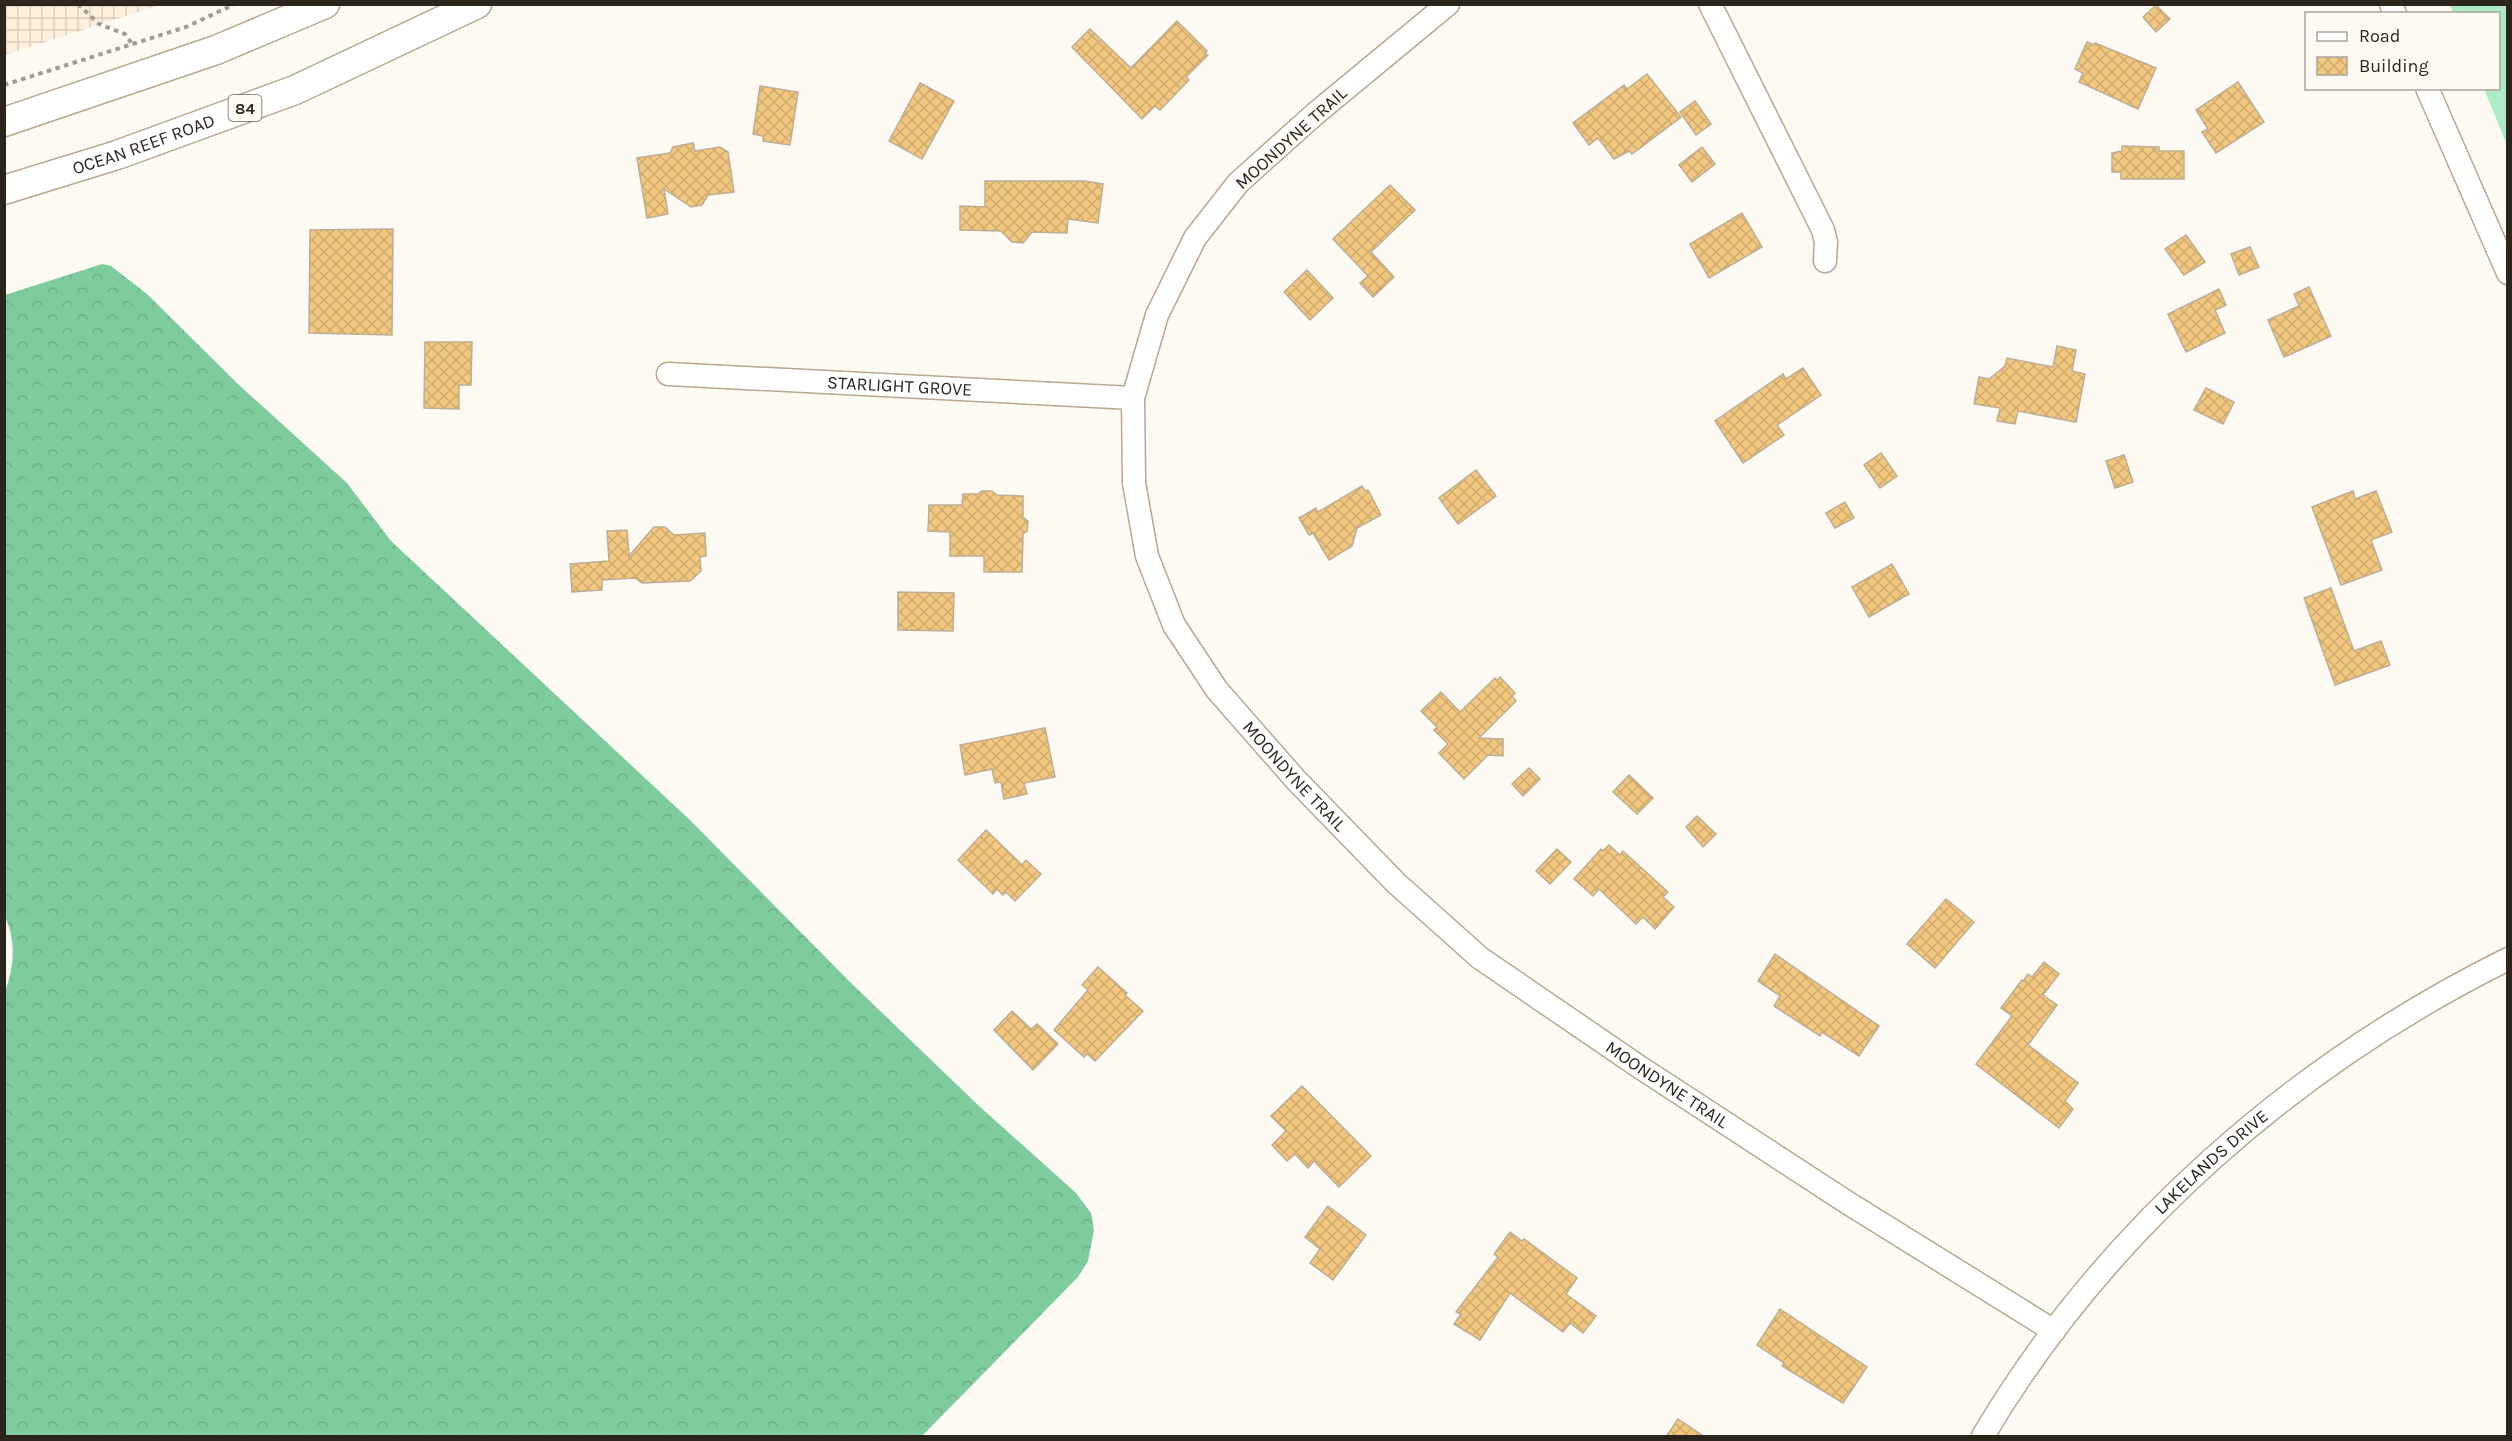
<svg xmlns="http://www.w3.org/2000/svg" width="2512" height="1441" viewBox="0 0 2512 1441" font-family="Karla,sans-serif">
  <defs>
    <pattern id="industrial-grid" width="8" height="8" patternUnits="userSpaceOnUse" patternTransform="scale(1.5)"><rect width="8" height="8" fill="#fdf1dd"/><path d="M0 4h8M4 0v8" fill="none" stroke="#d9cebd"/></pattern>
    <pattern id="forest-crowns" width="20" height="18" patternUnits="userSpaceOnUse" patternTransform="scale(1.5)"><rect width="20" height="18" fill="#7ecc9d"/><path d="M2 6a3 3 0 1 1 6 0M12 15a3 3 0 1 1 6 0" fill="none" stroke="#6daf87"/></pattern>
    <pattern id="building-cross-hatch" width="8" height="8" patternUnits="userSpaceOnUse" patternTransform="scale(1.5)"><rect width="8" height="8" fill="#f2c77f"/><path d="M0 0l8 8M0 8l8-8" fill="none" stroke="#d0ab6d"/></pattern>
  </defs>
  <rect width="100%" height="100%" fill="#fdfaf4"/>
  <polygon fill="url(#industrial-grid)" points="5,4 160,4 160,5 5,55"/>
  <polygon fill="#afecc6" points="2450,5 2507,5 2507,145 2484,89 2498,88 2498,14 2453,13"/>
  <path fill="url(#forest-crowns)" d="M102,264L111,266L147,294L239,385L347,483L391,541L691,821L850,982L978,1105L1076,1193L1091,1213L1094,1230L1088,1261L1078,1277L922,1436H5L4,994C14,970 17,939 4,915L5,295Z"/>
  <g fill="url(#building-cross-hatch)" stroke="#bdad94" stroke-width="1.5">
    <polygon points="2156,5 2170,19 2156,32 2143,17"/>
    <polygon points="1177,21 1207,51 1205,53 1208,55 1186,77 1189,80 1160,110 1155,106 1142,119 1072,47 1090,29 1131,68"/>
    <polygon points="2087,42 2094,45 2095,43 2156,68 2138,109 2079,82 2083,73 2075,69"/>
    <polygon points="1647,74 1681,117 1632,154 1629,151 1614,159 1598,138 1589,145 1573,123 1624,85 1627,89"/>
    <polygon points="2238,82 2264,122 2216,153 2202,132 2208,129 2196,110"/>
    <polygon points="920,83 954,101 922,159 889,141"/>
    <polygon points="760,86 798,92 790,145 763,141 763,136 753,134"/>
    <polygon points="1695,101 1711,124 1696,135 1680,112"/>
    <polygon points="693,143 695,151 720,147 728,152 734,192 708,195 702,205 691,207 664,189 668,214 647,218 637,158 670,153 673,147"/>
    <polygon points="2122,146 2159,147 2159,151 2184,151 2184,179 2121,179 2121,172 2112,172 2112,153 2122,151"/>
    <polygon points="1702,147 1715,164 1692,182 1679,165"/>
    <polygon points="985,181 1084,181 1103,184 1098,223 1068,219 1067,233 1032,232 1023,243 1012,242 1001,231 960,230 960,206 985,207"/>
    <polygon points="1390,185 1415,210 1371,252 1394,277 1373,297 1360,283 1368,276 1333,239"/>
    <polygon points="1742,213 1762,247 1709,278 1690,244"/>
    <polygon points="393,229 392,335 309,333 310,230"/>
    <polygon points="2186,235 2205,262 2184,275 2165,249"/>
    <polygon points="2250,247 2259,267 2239,275 2231,254"/>
    <polygon points="1307,270 1333,298 1310,320 1284,292"/>
    <polygon points="2309,287 2331,336 2284,357 2268,320 2299,306 2294,294"/>
    <polygon points="2219,289 2226,305 2215,310 2225,333 2186,352 2168,314"/>
    <polygon points="425,342 472,342 471,385 459,385 459,409 424,408"/>
    <polygon points="2057,346 2076,350 2072,371 2085,374 2076,422 2018,411 2015,424 1997,421 2000,408 1974,404 1979,377 1989,379 2005,366 2007,358 2053,367"/>
    <polygon points="1803,368 1821,395 1777,425 1784,435 1743,463 1715,421 1783,374 1786,379"/>
    <polygon points="2206,388 2234,402 2223,424 2194,410"/>
    <polygon points="1881,453 1897,476 1880,488 1864,465"/>
    <polygon points="2124,455 2133,482 2115,488 2106,461"/>
    <polygon points="1476,470 1496,496 1458,524 1439,498"/>
    <polygon points="1362,486 1365,491 1368,490 1381,515 1357,528 1352,546 1329,560 1313,533 1309,535 1299,518 1316,508 1318,512"/>
    <polygon points="982,491 992,491 997,495 1023,496 1023,517 1028,521 1027,531 1023,534 1022,572 984,572 984,556 950,556 950,532 928,531 929,505 962,505 963,494 978,494"/>
    <polygon points="2353,491 2355,499 2376,491 2392,532 2371,540 2382,570 2341,585 2312,507"/>
    <polygon points="1845,502 1854,518 1835,528 1826,513"/>
    <polygon points="654,527 665,527 674,535 705,533 706,556 700,557 701,571 690,581 642,583 635,578 602,580 602,590 572,592 570,564 609,561 607,531 627,530 629,556"/>
    <polygon points="1892,564 1909,594 1869,617 1852,587"/>
    <polygon points="2331,588 2354,651 2381,641 2390,665 2335,685 2304,598"/>
    <polygon points="898,592 954,593 953,631 898,630"/>
    <polygon points="1500,677 1515,693 1512,696 1516,701 1479,738 1503,739 1503,756 1488,755 1464,779 1439,753 1448,744 1434,730 1437,727 1421,711 1441,692 1460,712 1495,678 1497,680"/>
    <polygon points="1045,728 1055,777 1024,783 1027,794 1004,799 1001,782 995,783 992,769 965,775 960,745"/>
    <polygon points="1529,768 1540,779 1523,796 1512,784"/>
    <polygon points="1629,775 1653,798 1637,814 1613,792"/>
    <polygon points="1697,816 1716,834 1703,847 1686,827"/>
    <polygon points="986,830 1022,865 1026,860 1041,874 1015,901 1006,892 1003,895 997,889 993,894 958,860"/>
    <polygon points="1609,845 1620,855 1623,851 1668,892 1663,897 1674,907 1655,929 1643,917 1636,924 1599,889 1593,896 1574,879 1601,849 1603,851"/>
    <polygon points="1557,849 1571,862 1550,884 1536,871"/>
    <polygon points="1946,899 1974,922 1935,968 1907,944"/>
    <polygon points="1775,954 1879,1026 1859,1056 1822,1032 1820,1036 1774,1006 1780,996 1758,981"/>
    <polygon points="2044,962 2059,974 2043,995 2057,1005 2028,1045 2078,1083 2065,1101 2073,1109 2059,1128 1976,1064 2012,1016 2001,1008 2022,980 2023,981 2028,974 2032,977"/>
    <polygon points="1098,967 1127,993 1125,995 1143,1011 1095,1061 1087,1054 1084,1057 1054,1030 1088,990 1082,985"/>
    <polygon points="1012,1011 1031,1029 1037,1024 1058,1044 1033,1070 994,1030"/>
    <polygon points="1302,1086 1371,1156 1339,1187 1314,1161 1308,1168 1295,1154 1287,1161 1272,1145 1286,1131 1271,1116"/>
    <polygon points="1328,1206 1366,1235 1333,1280 1310,1263 1320,1249 1305,1237"/>
    <polygon points="1510,1232 1522,1241 1524,1239 1577,1278 1566,1294 1596,1316 1583,1333 1570,1323 1563,1332 1510,1293 1480,1340 1454,1324 1461,1314 1456,1312 1498,1257 1494,1254"/>
    <polygon points="1780,1309 1867,1367 1843,1403 1782,1366 1784,1363 1757,1345"/>
    <polygon points="1678,1419 1705,1437 1666,1437"/>
  </g>
  <g fill="none" stroke-linecap="round" stroke-linejoin="round">
    <defs>
      <g id="minor">
        <path id="s1" d="M1448,4L1315,114L1238,183L1195,238L1157,315L1133,398L1134,483L1147,556L1174,625L1217,690L1296,780L1396,883L1480,958L1638,1066L1848,1203L2054,1331"/>
        <polyline points="1710,4 1823,230 1826,242 1825,261"/>
        <polyline points="2391,4 2395,14"/>
        <polyline points="2427,88 2508,273"/>
        <path id="s2" d="M668,374L1133,398"/>
        <path id="s3" d="M1983,1436C2105,1230 2294,1065 2508,959"/>
      </g>
      <g id="major">
        <polyline points="4,122 216,50 325,4"/>
        <path id="s4" d="M4,190L117,155L295,90L477,4"/>
      </g>
    </defs>
    <use href="#minor" stroke="#b7a88f" stroke-width="25"/>
    <use href="#major" stroke="#b7a88f" stroke-width="31"/>
    <g stroke="#a09c94" stroke-width="4" stroke-dasharray="4.5 4.5" stroke-linecap="butt">
      <polyline points="78,4 99,24 125,34 132,44"/>
      <polyline points="4,85 186,27 235,4"/>
    </g>
    <use href="#minor" stroke="#fff" stroke-width="22"/>
    <use href="#major" stroke="#fff" stroke-width="28"/>
  </g>
  <g text-anchor="middle" stroke-width="5" stroke-linejoin="round" paint-order="stroke">
    <rect fill="#fdfaf4" stroke="#6a655c" stroke-width="1.5" x="228.5" y="95" width="33" height="26" rx="4.5"/>
    <g font-size="16" font-weight="bold" fill="#2b251b">
      <text x="245" y="114">84</text>
    </g>
    <g font-size="18" fill="#2b251b" stroke="#fdfaf4">
      <text transform="translate(1291 138) rotate(-42)" y="6">MOONDYNE TRAIL</text>
      <text dy="6" stroke="none"><textPath href="#s4" startOffset="147">OCEAN REEF ROAD</textPath></text>
      <text dy="6" stroke="none"><textPath href="#s2" startOffset="232">STARLIGHT GROVE</textPath></text>
      <text dy="6" stroke="none"><textPath href="#s1" startOffset="945">MOONDYNE TRAIL</textPath></text>
      <text dy="6" stroke="none"><textPath href="#s1" startOffset="1431">MOONDYNE TRAIL</textPath></text>
      <text dy="6" stroke="none"><textPath href="#s3" startOffset="358">LAKELANDS DRIVE</textPath></text>
    </g>
  </g>
  <rect width="2512" height="1441" fill="none" stroke="#2b251b" stroke-width="12"/>
  <rect x="2305" y="12" width="195" height="78" fill="#fdfaf4" stroke="#a9a59d" stroke-width="1.5"/>
  <rect x="2317" y="32" width="30" height="9" fill="#ffffff" stroke="#a9a59d" stroke-width="1.5"/>
  <text x="2359" y="42" font-size="18" fill="#2b251b">Road</text>
  <rect x="2317" y="57" width="30" height="18" fill="url(#building-cross-hatch)" stroke="#a9a59d" stroke-width="1.5"/>
  <text x="2359" y="72" font-size="18" fill="#2b251b">Building</text>
</svg>
